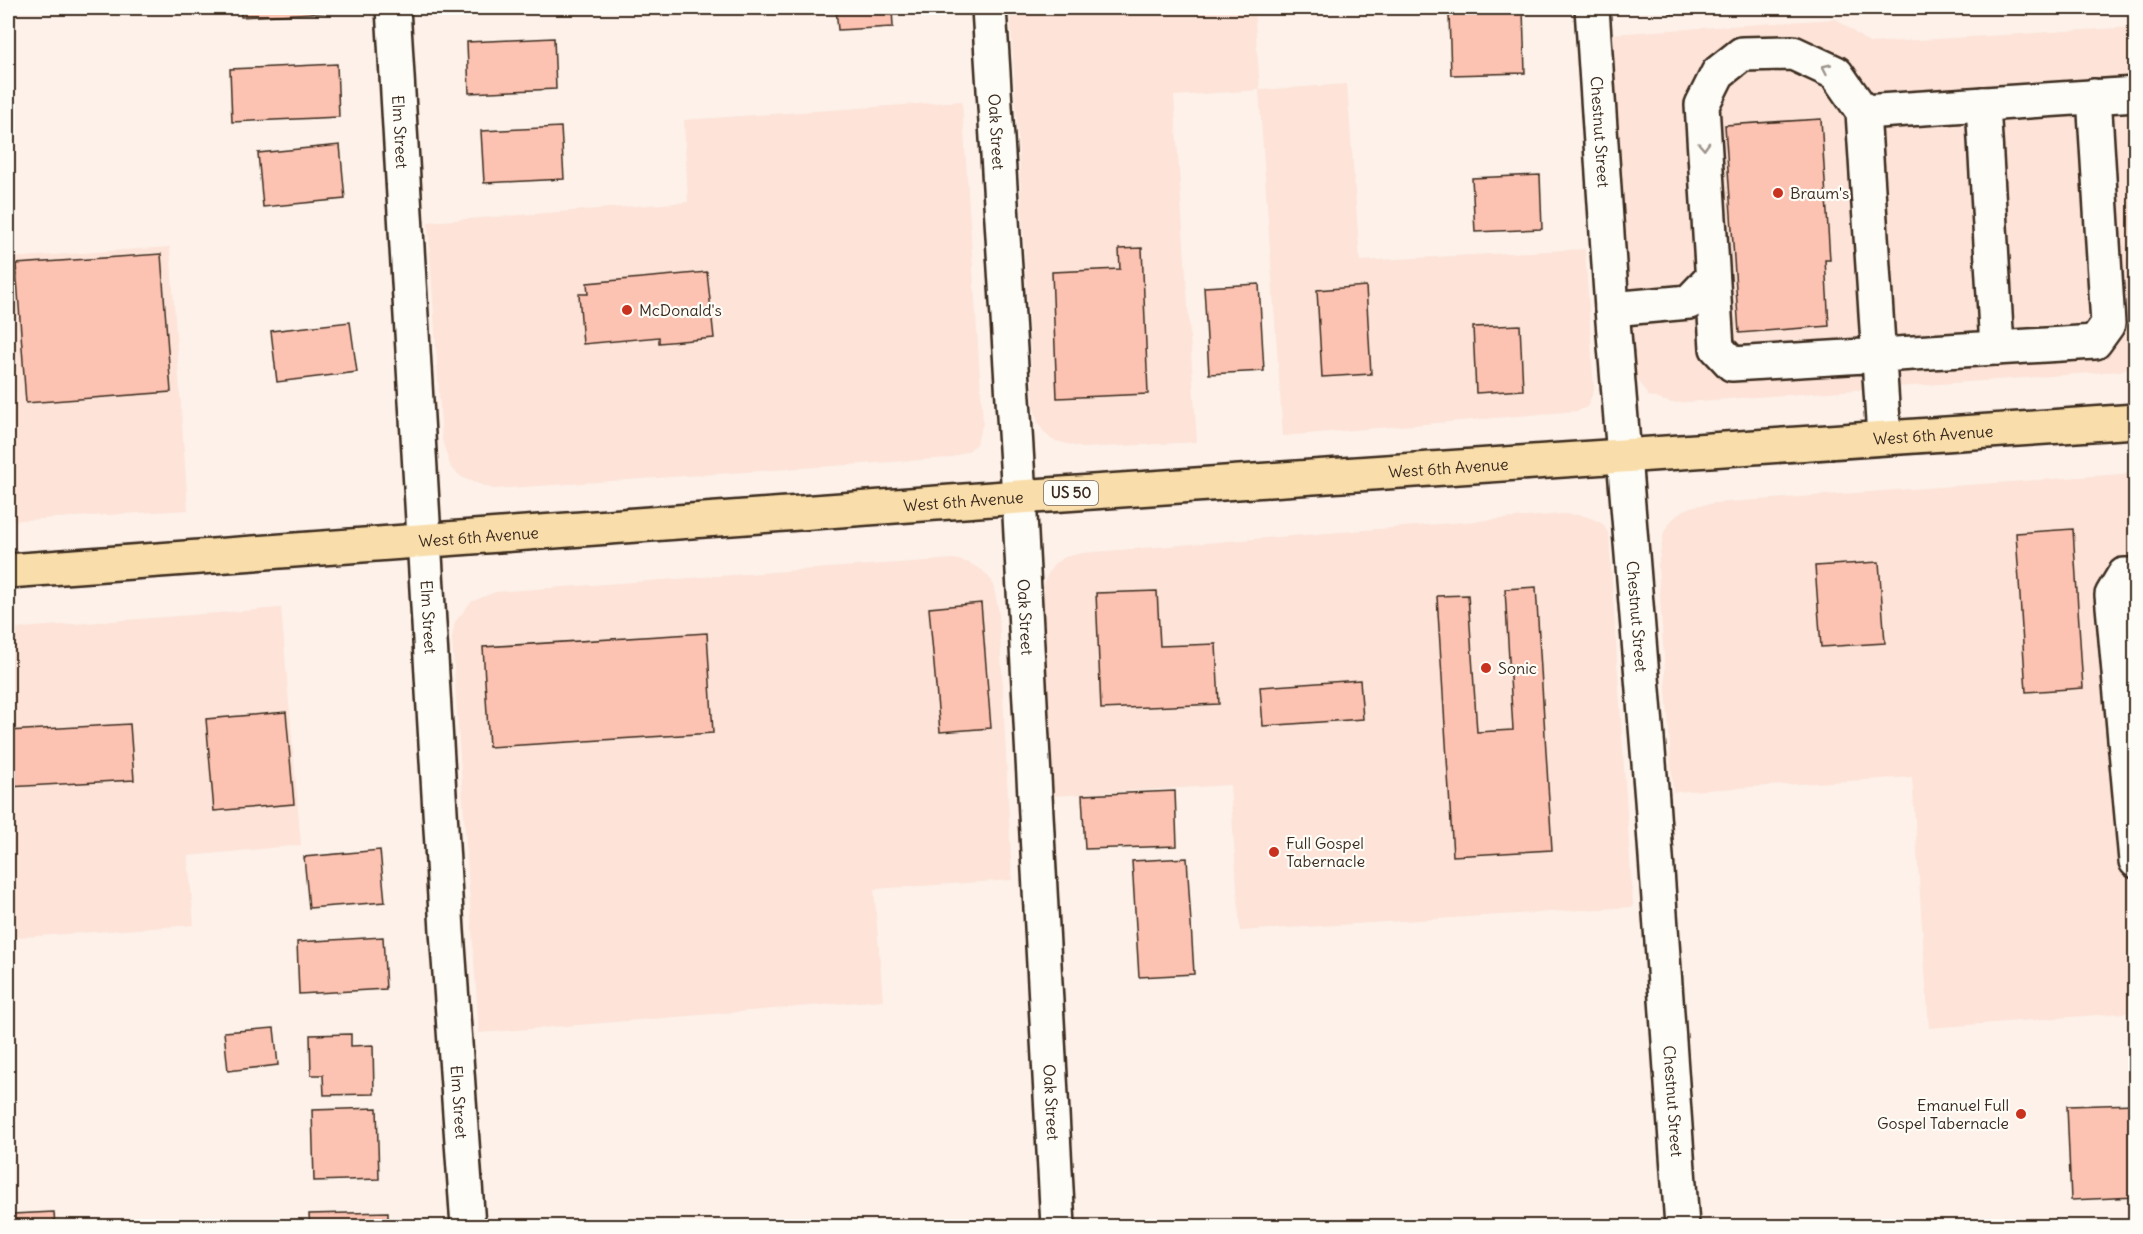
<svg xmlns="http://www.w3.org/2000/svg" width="2143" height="1234" viewBox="0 0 2143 1234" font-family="Delius,sans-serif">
  <rect width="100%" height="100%" fill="#fdf1e9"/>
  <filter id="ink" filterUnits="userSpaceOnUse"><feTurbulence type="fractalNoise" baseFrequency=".0167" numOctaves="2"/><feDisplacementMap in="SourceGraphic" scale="12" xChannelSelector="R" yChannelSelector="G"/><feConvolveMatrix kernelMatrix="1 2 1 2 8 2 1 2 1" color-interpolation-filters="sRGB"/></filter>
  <g filter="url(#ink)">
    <g fill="#fde3d8">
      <polygon points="1010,8 1254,8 1260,90 1347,84 1360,261 1585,249 1594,390 1587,407 1577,411 1283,436 1259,90 1174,96 1197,442 1083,448 1052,440 1044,432 1038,423 1034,408"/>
      <polygon points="1836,19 1869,43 2135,27 2135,365 2120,371 1672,403 1648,396 1635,375 1632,361 1611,34"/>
      <polygon points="962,101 983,423 976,444 970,450 950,458 493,489 463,478 451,468 442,440 428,222 688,202 684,120"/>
      <polygon points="170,247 188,510 8,521 8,258"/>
      <polygon points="2135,473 2135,1012 1929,1028 1912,777 1673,792 1658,566 1664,532 1672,520 1682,511 1694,506 1716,503"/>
      <polygon points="1563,514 1581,515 1593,519 1603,524 1609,535 1633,907 1240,931 1230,785 1053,796 1043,596 1044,583 1048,574 1055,563 1065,557 1082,553"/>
      <polygon points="954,559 969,563 982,570 992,581 995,593 999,614 1012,880 874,889 883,1000 479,1033 452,639 455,622 471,602 495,592"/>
      <polygon points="281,608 301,845 188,856 194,925 8,938 8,629"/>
    </g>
    <g fill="#fcc3b2" stroke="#3b2a1e" stroke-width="1.5">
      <polygon points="240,8 331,8 331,12 241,17"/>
      <polygon points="836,8 892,8 893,27 838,30"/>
      <polygon points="1669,8 1750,8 1670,14"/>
      <polygon points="1523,10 1525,73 1451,75 1449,14"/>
      <polygon points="554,38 556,89 469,93 467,42"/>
      <polygon points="337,64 339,117 232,122 230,69"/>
      <polygon points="1821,119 1830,260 1825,260 1829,326 1739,333 1725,125"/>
      <polygon points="561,127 564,179 484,183 481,131"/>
      <polygon points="340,145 345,199 263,207 258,153"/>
      <polygon points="1540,175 1542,229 1475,232 1472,178"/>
      <polygon points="1142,248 1148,394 1057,398 1052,272 1120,269 1119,249"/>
      <polygon points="161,254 171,392 26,403 16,264"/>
      <polygon points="707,272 714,338 659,343 659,337 583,344 579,294 588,294 587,283"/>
      <polygon points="1259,284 1264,371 1209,374 1204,287"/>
      <polygon points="1366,286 1371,374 1322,377 1317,290"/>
      <polygon points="350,322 357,372 277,382 271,331"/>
      <polygon points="1520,325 1523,390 1476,393 1473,327"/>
      <polygon points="2073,529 2083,688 2026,692 2016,533"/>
      <polygon points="1879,562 1885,643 1821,647 1815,566"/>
      <polygon points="1536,587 1552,850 1453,856 1437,596 1468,595 1477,732 1513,730 1505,589"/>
      <polygon points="1157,591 1160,646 1216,644 1219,704 1101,709 1096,593"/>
      <polygon points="981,603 991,728 940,732 929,608"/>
      <polygon points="707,633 713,733 489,747 483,647"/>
      <polygon points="1360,680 1363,719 1263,726 1260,687"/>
      <polygon points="286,712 294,804 214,811 206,719"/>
      <polygon points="130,724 134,780 8,787 8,731"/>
      <polygon points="1175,791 1177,846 1085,849 1082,795"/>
      <polygon points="380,850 385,902 309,908 304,857"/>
      <polygon points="1187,858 1194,974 1139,977 1132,861"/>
      <polygon points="383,937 386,989 299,994 297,942"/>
      <polygon points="274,1028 278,1065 228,1071 224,1032"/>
      <polygon points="351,1034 351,1046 373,1045 374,1094 324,1095 323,1075 311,1075 310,1035"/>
      <polygon points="2136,1104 2136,1197 2071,1200 2067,1106"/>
      <polygon points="377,1108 379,1179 314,1181 312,1110"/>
      <polygon points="54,1212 55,1226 12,1226 12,1214"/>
      <polygon points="388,1212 388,1226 310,1226 309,1214"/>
    </g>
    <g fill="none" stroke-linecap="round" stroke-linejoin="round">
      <defs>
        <g id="minor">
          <path id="s1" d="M393,8L447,931L468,1226"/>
          <path id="s2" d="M989,8L1019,497L1058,1226"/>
          <path id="s3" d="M1592,8L1612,309L1652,800L1682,1226"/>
          <polyline points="1983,104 1997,348"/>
          <polyline points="1863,112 2136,94"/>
          <polyline points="1612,309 1689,302 1712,278"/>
          <path d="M1884,437L1863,112L1836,73L1793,53L1742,54L1718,73L1702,105L1717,348L1732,364C1853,357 1974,350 2095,342L2108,324L2094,96"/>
          <polyline points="2136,575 2124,575 2112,595 2136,861"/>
        </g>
        <g id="major">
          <path id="s4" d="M8,571L1019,497L2136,421"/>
        </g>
      </defs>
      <use href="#minor" stroke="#3b2a1e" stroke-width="38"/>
      <use href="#major" stroke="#3b2a1e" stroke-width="38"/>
      <use href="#minor" stroke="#fdfcf7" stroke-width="33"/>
      <use href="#major" stroke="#f9deab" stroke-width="33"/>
    </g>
    <defs><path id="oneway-chevron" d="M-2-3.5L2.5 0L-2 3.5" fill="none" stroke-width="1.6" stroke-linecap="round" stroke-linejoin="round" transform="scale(1.5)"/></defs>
    <g stroke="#9c938a">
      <use href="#oneway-chevron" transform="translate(1826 68) rotate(-155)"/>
      <use href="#oneway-chevron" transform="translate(1704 146) rotate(87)"/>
    </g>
  </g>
  <g fill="#c8321e" stroke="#fdfcf7" stroke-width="2">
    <circle cx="1778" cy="193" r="6"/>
    <circle cx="627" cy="310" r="6"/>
    <circle cx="1486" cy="668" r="6"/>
    <circle cx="1274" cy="852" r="6"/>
    <circle cx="2021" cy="1114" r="6"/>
  </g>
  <g text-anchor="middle" stroke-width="4.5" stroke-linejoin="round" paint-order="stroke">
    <rect fill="#fdfcf7" stroke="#75695f" stroke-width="1.5" x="1044" y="481" width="54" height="24" rx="4.5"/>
    <g font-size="15" font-weight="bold" fill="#3b2a1e">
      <text x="1071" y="498">US 50</text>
    </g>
    <g font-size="16" fill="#3b2a1e" stroke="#fdfcf7">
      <text dy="6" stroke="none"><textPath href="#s1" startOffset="124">Elm Street</textPath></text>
      <text dy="6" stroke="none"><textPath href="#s2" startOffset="124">Oak Street</textPath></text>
      <text dy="6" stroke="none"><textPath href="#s3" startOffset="124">Chestnut Street</textPath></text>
      <text dy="6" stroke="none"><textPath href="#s4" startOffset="1930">West 6th Avenue</textPath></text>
      <text dy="6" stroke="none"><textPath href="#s4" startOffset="1444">West 6th Avenue</textPath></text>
      <text dy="6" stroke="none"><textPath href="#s4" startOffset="958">West 6th Avenue</textPath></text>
      <text dy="6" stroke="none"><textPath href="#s4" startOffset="472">West 6th Avenue</textPath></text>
      <text dy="6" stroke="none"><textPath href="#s1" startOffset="610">Elm Street</textPath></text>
      <text dy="6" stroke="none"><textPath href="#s2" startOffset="610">Oak Street</textPath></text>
      <text dy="6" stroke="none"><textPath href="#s3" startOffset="610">Chestnut Street</textPath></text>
      <text dy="6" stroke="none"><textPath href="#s1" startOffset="1096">Elm Street</textPath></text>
      <text dy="6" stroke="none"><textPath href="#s2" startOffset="1096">Oak Street</textPath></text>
      <text dy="6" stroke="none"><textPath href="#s3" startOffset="1096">Chestnut Street</textPath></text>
    </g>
    <g font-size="16" fill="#3b2a1e" stroke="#fdfcf7" text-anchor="start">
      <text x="1790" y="199">Braum's</text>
      <text x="639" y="316">McDonald's</text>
      <text x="1498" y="674">Sonic</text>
      <text x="1286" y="849">Full Gospel<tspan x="1286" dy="18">Tabernacle</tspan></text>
      <text x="2009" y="1111" text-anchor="end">Emanuel Full<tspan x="2009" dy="18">Gospel Tabernacle</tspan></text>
    </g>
  </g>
  <rect width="2143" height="1234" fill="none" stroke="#fdfcf7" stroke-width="30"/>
  <rect x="15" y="15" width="2113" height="1204" fill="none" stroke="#3b2a1e" stroke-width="2" filter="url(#ink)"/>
</svg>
